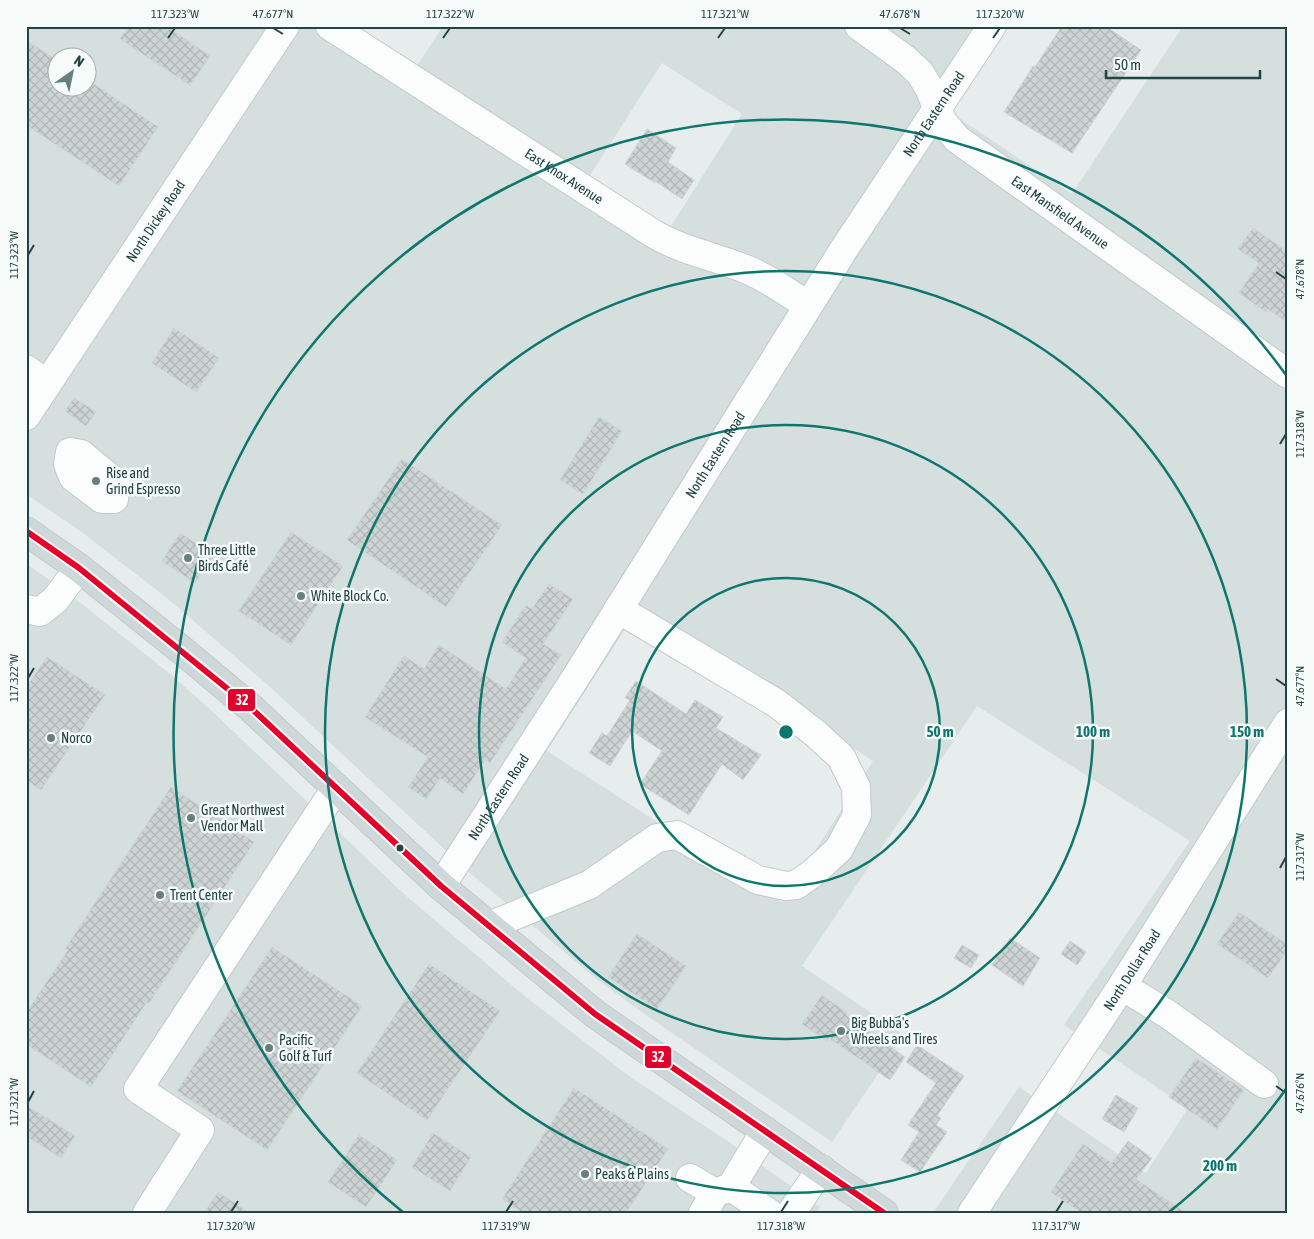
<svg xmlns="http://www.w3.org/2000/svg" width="1314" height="1239" viewBox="0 0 1314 1239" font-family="'Asap Condensed',sans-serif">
  <defs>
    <pattern id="building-cross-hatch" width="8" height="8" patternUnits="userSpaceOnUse" patternTransform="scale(1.25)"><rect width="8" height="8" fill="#cdd4d3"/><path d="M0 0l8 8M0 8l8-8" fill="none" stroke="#b0b7b6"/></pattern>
  </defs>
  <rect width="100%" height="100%" fill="#e7ecec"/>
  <g fill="#d4dfde" fill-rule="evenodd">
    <path d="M26,26H354L416,67L443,26H1005L948,111L1072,194L1183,26H1288V1213H938L935,1210L1019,1087L1146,1173L1188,1108L1064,1025L1190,841L977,706L802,966L904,1035L832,1142L650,1018L599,981L470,873L268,685L167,598L83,533L26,494ZM58,58H88V88H58ZM662,63L742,114L666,234L585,183ZM638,609L873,761L782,902L547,751Z"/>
    <polygon points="26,564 59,586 169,673 214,713 404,894 527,998 633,1079 729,1142 820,1207 816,1213 26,1213"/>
  </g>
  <g fill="url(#building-cross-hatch)" stroke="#cfd5d5">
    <polygon points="129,26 166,26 210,56 190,85 120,39"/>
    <polygon points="1062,26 1105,26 1141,50 1072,153 1004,112 1033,66 1035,67"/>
    <polygon points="26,40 58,61 58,88 88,88 88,80 158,127 119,186 26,125"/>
    <polygon points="647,129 676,148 668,162 694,180 682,199 655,181 655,183 625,164"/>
    <polygon points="1253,228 1288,252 1288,323 1268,309 1266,312 1239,293 1259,263 1238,249"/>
    <polygon points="174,328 219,358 196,392 152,363"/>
    <polygon points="74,398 96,412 86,426 65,411"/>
    <polygon points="599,417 622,431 583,494 560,480"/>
    <polygon points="402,459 502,525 446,607 347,540"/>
    <polygon points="291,532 343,566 291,645 239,611"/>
    <polygon points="180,533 214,555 195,583 162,561"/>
    <polygon points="549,584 573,599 543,644 561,655 490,763 485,760 463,794 440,778 426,799 408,787 428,757 365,717 404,656 424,669 439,645 506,689 526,658 502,642 526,605 532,609"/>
    <polygon points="47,657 105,695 41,790 26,780 26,688"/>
    <polygon points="636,681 686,714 695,700 723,717 716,728 761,755 743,780 722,764 689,815 640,784 662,751 632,731 610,766 589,753 602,733 607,736 630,700 625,698"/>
    <polygon points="171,787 254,842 149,1003 147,1002 91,1087 26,1044 26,1013 68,950 65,949"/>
    <polygon points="1239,912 1288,945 1288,949 1268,978 1217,944"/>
    <polygon points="637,934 686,966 657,1009 608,977"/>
    <polygon points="1010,938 1040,958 1023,986 992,965"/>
    <polygon points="1070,941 1086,952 1077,965 1061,954"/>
    <polygon points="962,945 979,955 971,968 954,958"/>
    <polygon points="272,947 362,1006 267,1150 177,1091"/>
    <polygon points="429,964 500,1011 427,1120 357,1073"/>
    <polygon points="822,995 847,1013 846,1015 905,1057 890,1080 829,1038 827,1041 802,1024"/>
    <polygon points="917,1045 964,1076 937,1116 941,1118 936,1125 947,1132 920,1172 901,1160 919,1132 908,1125 936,1083 906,1062"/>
    <polygon points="1196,1058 1244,1090 1217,1129 1169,1097"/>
    <polygon points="574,1088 668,1149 626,1213 523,1213 502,1199"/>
    <polygon points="1116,1095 1138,1108 1124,1132 1102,1119"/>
    <polygon points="26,1105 75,1136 61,1158 26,1136"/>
    <polygon points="433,1133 471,1157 450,1191 412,1167"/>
    <polygon points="359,1135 397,1160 366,1207 328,1182"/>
    <polygon points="1128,1141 1152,1158 1136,1179 1186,1213 1082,1213 1051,1192 1083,1144 1112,1163"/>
    <polygon points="218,1192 250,1213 204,1213"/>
  </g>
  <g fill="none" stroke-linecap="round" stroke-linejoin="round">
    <defs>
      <g id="minor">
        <path id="s1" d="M330,26L654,234C683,251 717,257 748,270C769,279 789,293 808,306"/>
        <path id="s2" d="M859,26L905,59L920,73L929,88L943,122L957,139L1288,374"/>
        <polyline points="26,369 47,384"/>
        <path id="s3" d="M26,416L285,26"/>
        <polygon points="70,452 81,454 116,483 114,499 102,499 73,477 68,464"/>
        <polyline points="26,609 40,612 55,600 79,568"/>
        <path id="s4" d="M441,886L576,677L844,249L992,26"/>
        <polyline points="489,926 589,885 657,838 677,835 758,880 786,886 796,885 813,873 839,849 857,815 856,787 841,757 816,734 776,703 618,609"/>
        <polyline points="1122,986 1169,1015 1264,1084"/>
        <polyline points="690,1178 715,1193 731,1187 765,1131"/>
        <polyline points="731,1187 769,1213"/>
        <polyline points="147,1213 200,1130 138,1089 336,788"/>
        <polyline points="703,1213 715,1193"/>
        <polyline points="791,1213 821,1169"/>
        <path id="s5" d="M972,1213L1122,986L1288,723"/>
      </g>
      <polyline id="major" points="26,531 79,568 184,652 251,708 441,886 595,1014 884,1213"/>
    </defs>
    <use href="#minor" stroke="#c4c9c9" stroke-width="30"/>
    <use href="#major" stroke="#c1cbcb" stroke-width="30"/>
    <use href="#minor" stroke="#fbfcfc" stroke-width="28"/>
    <use href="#major" stroke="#ced8d8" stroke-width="28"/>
    <defs>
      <polyline id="bus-1" points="26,531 79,568 251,708 441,886 595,1014 884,1213"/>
    </defs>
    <use href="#bus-1" stroke="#f6fbfa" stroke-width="10"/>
    <use href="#bus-1" stroke="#e4002b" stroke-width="6"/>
  </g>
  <path fill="none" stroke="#214444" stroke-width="2" d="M273,28L283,34M900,28L910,34M168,38L175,28M443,38L450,28M718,38L725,28M993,38L1000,28M28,255L34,245M1276,272L1286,279M1280,444L1286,434M28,678L34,668M1276,679L1286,686M1280,868L1286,857M1276,1086L1286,1093M28,1102L34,1091M231,1212L238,1201M506,1212L513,1201M781,1212L788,1201M1056,1212L1063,1201"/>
  <g fill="none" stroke="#0f766e" stroke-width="2.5">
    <circle cx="786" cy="732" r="154"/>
    <circle cx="786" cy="732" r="307"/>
    <circle cx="786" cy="732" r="461"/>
    <path d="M1286 1089A614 614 0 0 1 1168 1213M404 1213A614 614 0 1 1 1286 375"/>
  </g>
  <g fill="#667f7f" stroke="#f6fbfa" stroke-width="2">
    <circle cx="96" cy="481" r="5"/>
    <circle cx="188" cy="558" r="5"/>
    <circle cx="301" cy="596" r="5"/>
    <circle cx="51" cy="738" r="5"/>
    <circle cx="191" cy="818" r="5"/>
    <circle cx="160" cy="895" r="5"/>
    <circle cx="841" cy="1031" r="5"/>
    <circle cx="269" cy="1048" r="5"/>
    <circle cx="585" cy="1174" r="5"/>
  </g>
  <circle fill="#214444" stroke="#f6fbfa" stroke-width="2" cx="400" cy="848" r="4.5"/>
  <g text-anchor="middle" stroke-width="5" stroke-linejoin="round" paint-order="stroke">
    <g font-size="14" fill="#214444" stroke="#f6fbfa">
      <text dy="5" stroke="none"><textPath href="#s4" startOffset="916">North Eastern Road</textPath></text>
      <text dy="5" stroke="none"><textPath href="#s1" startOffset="278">East Knox Avenue</textPath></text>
      <text dy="5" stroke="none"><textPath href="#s2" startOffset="280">East Mansfield Avenue</textPath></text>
      <text dy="5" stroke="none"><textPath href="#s3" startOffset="234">North Dickey Road</textPath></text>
      <text dy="5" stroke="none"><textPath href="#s4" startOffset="511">North Eastern Road</textPath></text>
      <text dy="5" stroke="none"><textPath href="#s4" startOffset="106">North Eastern Road</textPath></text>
      <text dy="5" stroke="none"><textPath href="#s5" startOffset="291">North Dollar Road</textPath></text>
    </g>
    <g font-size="14" fill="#214444" stroke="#f6fbfa" text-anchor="start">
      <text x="106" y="478">Rise and<tspan x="106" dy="16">Grind Espresso</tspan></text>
      <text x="198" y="555">Three Little<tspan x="198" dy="16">Birds Café</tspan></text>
      <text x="311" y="601">White Block Co.</text>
      <text x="61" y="743">Norco</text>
      <text x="201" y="815">Great Northwest<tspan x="201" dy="16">Vendor Mall</tspan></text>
      <text x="170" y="900">Trent Center</text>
      <text x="851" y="1028">Big Bubba's<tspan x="851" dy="16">Wheels and Tires</tspan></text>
      <text x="279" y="1045">Pacific<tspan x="279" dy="16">Golf &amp; Turf</tspan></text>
      <text x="595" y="1179">Peaks &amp; Plains</text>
    </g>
  </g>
  <circle cx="786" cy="732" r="8" fill="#0f766e" stroke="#f6fbfa" stroke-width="2.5"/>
  <g font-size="15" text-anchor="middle" font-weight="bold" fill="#0f766e" stroke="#f6fbfa" stroke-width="5" stroke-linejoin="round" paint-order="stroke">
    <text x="940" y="737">50 m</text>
    <text x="1093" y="737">100 m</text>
    <text x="1247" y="737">150 m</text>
    <text x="1220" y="1171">200 m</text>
  </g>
  <g stroke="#f6fbfa" stroke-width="2">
    <rect x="227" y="688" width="29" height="24" rx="5" fill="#e4002b"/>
    <rect x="644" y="1045" width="28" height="24" rx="5" fill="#e4002b"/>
  </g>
  <g font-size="14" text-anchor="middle" font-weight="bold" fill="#fff">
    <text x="242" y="705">32</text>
    <text x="658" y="1062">32</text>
  </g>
  <rect width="1314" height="1239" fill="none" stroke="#f6fbfa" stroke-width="55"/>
  <g transform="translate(72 72) rotate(33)"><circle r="24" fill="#f6fbfa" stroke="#a1b2b1"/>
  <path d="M0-4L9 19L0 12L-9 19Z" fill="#667f7f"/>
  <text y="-8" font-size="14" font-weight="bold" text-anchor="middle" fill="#214444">N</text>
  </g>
  <path d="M1106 70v8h154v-8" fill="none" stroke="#214444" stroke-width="2.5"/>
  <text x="1114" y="70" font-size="15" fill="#214444" stroke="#f6fbfa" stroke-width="4" paint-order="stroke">50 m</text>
  <rect x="28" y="28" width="1258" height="1184" fill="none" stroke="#214444" stroke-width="2"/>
  <g font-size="12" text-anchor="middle" fill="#214444">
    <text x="175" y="18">117.323°W</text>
    <text x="273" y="18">47.677°N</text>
    <text x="450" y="18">117.322°W</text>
    <text x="725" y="18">117.321°W</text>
    <text x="900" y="18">47.678°N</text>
    <text x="1000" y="18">117.320°W</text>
    <text transform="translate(14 255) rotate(-90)" y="4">117.323°W</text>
    <text transform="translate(1300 279) rotate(-90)" y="4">47.678°N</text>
    <text transform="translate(1300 434) rotate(-90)" y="4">117.318°W</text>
    <text transform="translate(14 678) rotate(-90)" y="4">117.322°W</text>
    <text transform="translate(1300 686) rotate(-90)" y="4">47.677°N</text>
    <text transform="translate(1300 857) rotate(-90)" y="4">117.317°W</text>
    <text transform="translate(1300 1093) rotate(-90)" y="4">47.676°N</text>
    <text transform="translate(14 1102) rotate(-90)" y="4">117.321°W</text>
    <text x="231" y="1230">117.320°W</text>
    <text x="506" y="1230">117.319°W</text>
    <text x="781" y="1230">117.318°W</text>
    <text x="1056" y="1230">117.317°W</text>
  </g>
</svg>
